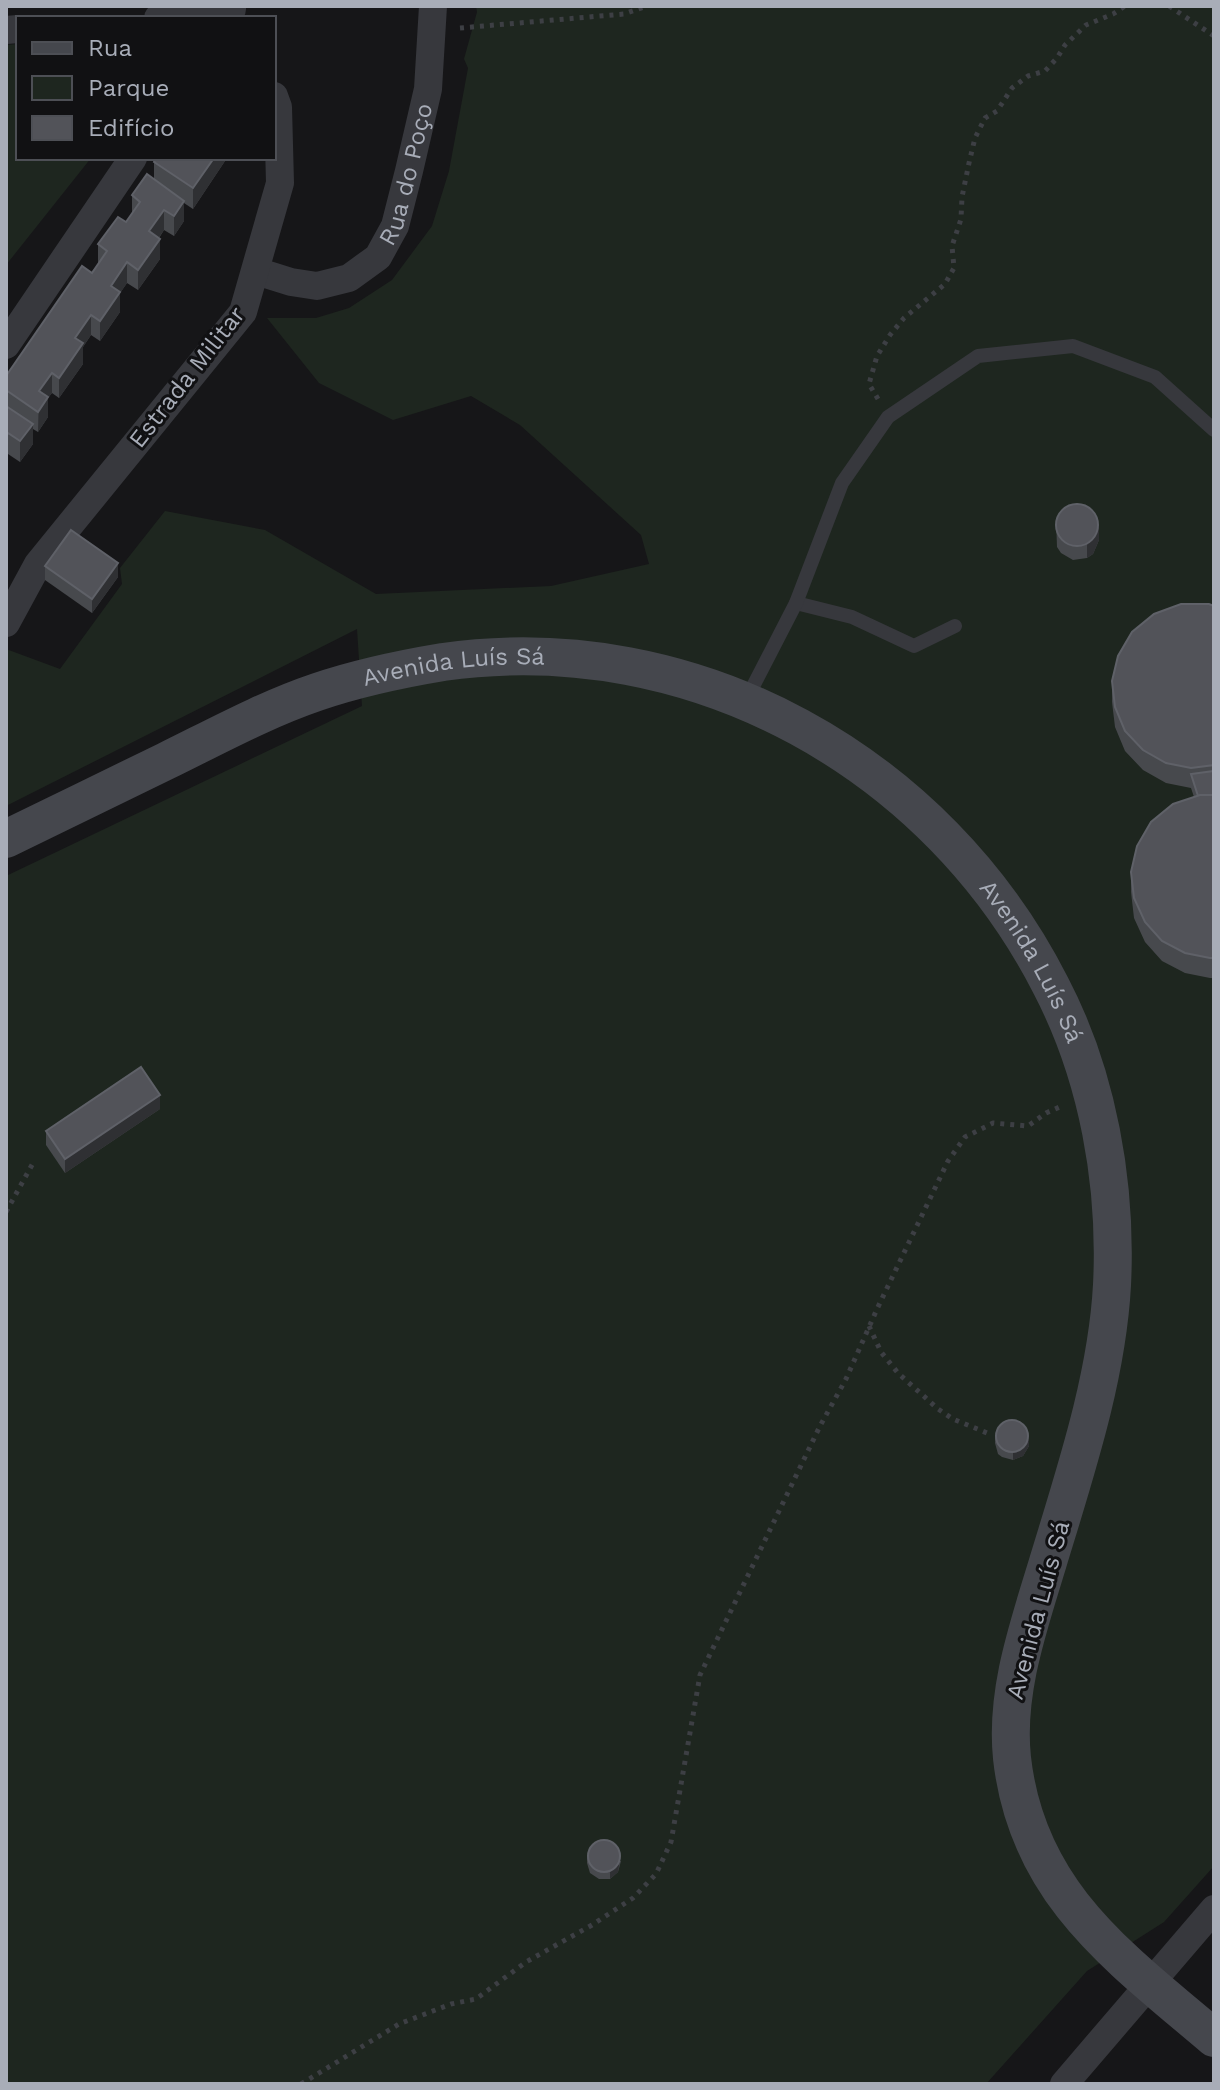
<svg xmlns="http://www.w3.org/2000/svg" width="1220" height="2090" viewBox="0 0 1220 2090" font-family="'Work Sans',sans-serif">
  <rect width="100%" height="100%" fill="#161618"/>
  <g fill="#1e261f">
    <polygon points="476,6 1214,6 1214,1866 1164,1922 1087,1971 986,2084 6,2084 6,876 362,706 357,629 6,806 6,649 60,669 122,584 120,568 165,511 265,530 376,594 551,586 649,564 641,535 520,425 471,396 393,420 319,383 267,318 316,318 349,308 392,280 432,226 449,171 468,68 464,59 477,12"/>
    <polygon points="18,44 18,158 91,158 6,265 6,45"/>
  </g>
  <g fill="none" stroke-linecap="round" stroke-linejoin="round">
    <g stroke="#3d3f44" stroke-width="5" stroke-dasharray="4 6" stroke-linecap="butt">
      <polyline points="1169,6 1214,36"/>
      <polyline points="460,28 624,14 647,6"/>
      <polyline points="878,399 869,384 877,356 890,335 904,318 945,284 954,268 952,246 961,219 962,197 969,163 975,138 985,118 997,111 1012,88 1028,76 1045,71 1057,58 1065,45 1086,25 1113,14 1125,6"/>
      <polyline points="6,1212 33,1163"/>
      <polyline points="869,1326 881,1352 898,1373 938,1409 953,1419 992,1435"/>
      <polyline points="301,2084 399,2024 451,2004 476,1999 526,1962 592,1925 633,1898 656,1874 671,1842 700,1675 820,1426 846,1379 877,1309 948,1161 965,1137 993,1123 1028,1126 1046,1113 1062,1106"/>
    </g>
    <g stroke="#37383d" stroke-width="14">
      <polyline points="796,603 852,617 914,646 955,626"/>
      <polyline points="746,700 796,603 842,483 888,417 978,356 1073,346 1155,377 1214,430"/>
    </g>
    <g stroke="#37383d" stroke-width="28">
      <polyline points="158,18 232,9"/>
      <polyline points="6,30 18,29"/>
      <path id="s1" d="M256,271L291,282L317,286L349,278L378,257L395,226L409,171L428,89L433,6"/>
      <polyline points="6,345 133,158"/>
      <polyline points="6,623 38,564 243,312 280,183 278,107 274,96"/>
      <polyline points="1064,2084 1214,1909"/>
    </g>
    <path stroke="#45474d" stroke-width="38" id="s2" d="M6,839C59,813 113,787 166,761C215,737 264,710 317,692C358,678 401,669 443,662C694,626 938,763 1051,986C1098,1076 1117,1184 1112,1285C1107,1378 1075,1473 1048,1562C1029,1625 1005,1691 1012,1758C1027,1893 1119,1957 1214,2038"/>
  </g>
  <g fill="#47494d">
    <polygon points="227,158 193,209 184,203 184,221 174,236 164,230 159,238 160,259 138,290 127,283 120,293 120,312 100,341 91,335 83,347 83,364 59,398 52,393 48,398 48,417 38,432 33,429 33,444 20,462 8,454 6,457 6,376 98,264 98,244 126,222 132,214 132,195 154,179 154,162"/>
    <polygon points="1056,519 1099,540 1093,554 1087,558 1073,560 1061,553 1057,547"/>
    <polygon points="45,566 118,577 92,613 45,580"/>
    <polygon points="1214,606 1214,978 1210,978 1185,973 1162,961 1145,942 1134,918 1131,892 1131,872 1194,797 1191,788 1166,783 1143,770 1125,751 1115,727 1112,702 1112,681"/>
    <polygon points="160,1109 65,1173 46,1145 46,1131"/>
    <polygon points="995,1436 1029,1446 1023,1456 1013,1460 1002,1457 998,1454 995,1443"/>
    <polygon points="587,1856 621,1861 618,1872 610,1879 599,1879 590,1873 587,1863"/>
  </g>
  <g fill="#2f3033">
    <polygon points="214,158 227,158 193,209 193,188"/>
    <polygon points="184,201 184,221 174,236 174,216"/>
    <polygon points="164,210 164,230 149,252 149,231"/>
    <polygon points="160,239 160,259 138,290 138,270"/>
    <polygon points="127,262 127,283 120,293 120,312 100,341 100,321 111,286"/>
    <polygon points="91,315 91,335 83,347 83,364 59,398 59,378 75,338"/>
    <polygon points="52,373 52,393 48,398 48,417 38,432 39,391"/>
    <polygon points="33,424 33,444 20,462 20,441"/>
    <polygon points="8,433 8,454 6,457 6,437"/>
    <polygon points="1099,526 1099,540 1093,554 1087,558 1087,545"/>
    <polygon points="118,563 118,577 92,613 92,599"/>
    <polygon points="160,1095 160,1109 65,1173 65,1159"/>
    <polygon points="1029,1439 1029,1446 1023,1456 1013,1460 1013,1453"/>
    <polygon points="621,1854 618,1872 610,1879 610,1872"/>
  </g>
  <g fill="#525359" stroke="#5f6168" stroke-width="2">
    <polygon points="156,158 214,158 193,188 154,162"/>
    <polygon points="147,174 184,201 174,216 164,210 149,231 160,239 138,270 127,262 111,286 120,292 100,321 91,315 75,338 83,343 59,378 52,373 39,391 48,397 38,412 6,390 6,376 82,266 92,273 107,251 98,244 118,217 126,222 140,202 132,195"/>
    <polygon points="6,406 33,424 20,441 8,433 6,437"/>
    <circle cx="1077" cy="525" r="21"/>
    <polygon points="71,530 118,563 92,599 45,566"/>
    <polygon points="1181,604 1209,604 1214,606 1214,765 1191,768 1166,763 1143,750 1125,731 1115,707 1112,681 1118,656 1132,632 1154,614"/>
    <polygon points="1214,771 1214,795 1198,796 1191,774"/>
    <polygon points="1200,795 1214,795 1214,958 1210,958 1185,953 1162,941 1145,922 1134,898 1131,872 1137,846 1151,822 1173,804"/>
    <polygon points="141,1067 160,1095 65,1159 46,1131"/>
    <circle cx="1012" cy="1436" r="16"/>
    <circle cx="604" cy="1856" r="16"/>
  </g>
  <g text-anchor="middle" stroke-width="6" stroke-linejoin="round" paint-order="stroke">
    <g font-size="24" fill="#a8adb8" stroke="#111113">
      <text dy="8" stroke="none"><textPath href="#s1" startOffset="220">Rua do Poço</textPath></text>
      <text transform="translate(187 377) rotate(-52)" y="8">Estrada Militar</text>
      <text dy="8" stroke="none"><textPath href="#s2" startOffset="484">Avenida Luís Sá</textPath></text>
      <text dy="8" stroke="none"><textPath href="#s2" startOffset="1178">Avenida Luís Sá</textPath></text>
      <text transform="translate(1038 1610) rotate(-75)" y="8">Avenida Luís Sá</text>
    </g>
  </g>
  <rect width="1220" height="2090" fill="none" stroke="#a8adb8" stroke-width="16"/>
  <rect x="16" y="16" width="260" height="144" fill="#111113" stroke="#4d4f55" stroke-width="2"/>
  <rect x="32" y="42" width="40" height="12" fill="#45474d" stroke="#4d4f55" stroke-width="2"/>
  <text x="88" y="56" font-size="24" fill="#a8adb8">Rua</text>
  <rect x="32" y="76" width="40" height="24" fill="#1e261f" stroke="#4d4f55" stroke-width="2"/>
  <text x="88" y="96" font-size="24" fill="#a8adb8">Parque</text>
  <rect x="32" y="116" width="40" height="24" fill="#525359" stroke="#4d4f55" stroke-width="2"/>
  <text x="88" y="136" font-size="24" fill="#a8adb8">Edifício</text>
</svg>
